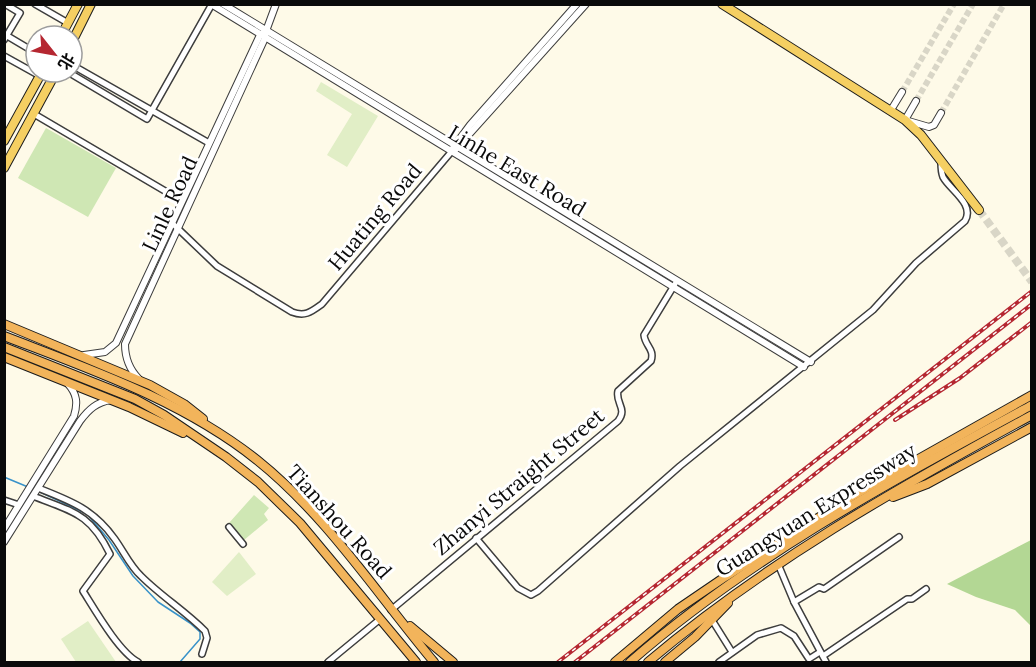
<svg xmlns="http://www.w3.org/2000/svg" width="1036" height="667" viewBox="0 0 1036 667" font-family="Lora,'Noto Sans SC',serif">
  <rect width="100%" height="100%" fill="#fefae8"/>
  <g fill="#cfe7b4">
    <polygon points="46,128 116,168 88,217 18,178"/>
    <polygon points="254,495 269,508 264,514 268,520 244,540 229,523"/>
  </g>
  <polygon fill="#b3d794" points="1031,540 1031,626 1015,610 976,597 947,584"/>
  <g fill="#e1eec6">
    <polygon points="321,82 378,116 347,167 327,155 352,114 316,91"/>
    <polygon points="239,552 256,574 227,596 212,582"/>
    <polygon points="88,621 116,662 76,662 61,639"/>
  </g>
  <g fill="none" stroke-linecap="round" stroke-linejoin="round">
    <g stroke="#3892c9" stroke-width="1.5">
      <polyline points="4,477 28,487"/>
      <polyline points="38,491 87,514 109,540 133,576 158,602 190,623 200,632 200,639 180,662"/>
    </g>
    <g stroke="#d9d6c7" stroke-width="6" stroke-dasharray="6 3" stroke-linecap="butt">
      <polyline points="902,92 954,4"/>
      <polyline points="916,101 973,4"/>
      <polyline points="941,113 1004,4"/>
    </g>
    <polyline stroke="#d9d6c7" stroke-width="8" stroke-dasharray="8 4" stroke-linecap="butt" points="979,210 1032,282"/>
    <defs>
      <g id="minor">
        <polyline points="35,4 68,23"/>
        <polyline points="4,34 36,53"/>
        <polyline points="4,40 20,13 5,4"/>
        <polyline points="4,56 40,76"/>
        <polyline points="72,65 209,143"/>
        <polyline points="68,72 147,119 212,4"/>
        <polyline points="34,114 182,201"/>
        <path d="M172,223L217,266L292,312C305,317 311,312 322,304L452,151"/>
        <path d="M38,488C71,501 93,509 114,538C123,550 130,566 141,576C161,596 185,611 205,631L207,638L202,654"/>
        <path d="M33,496C73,512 90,513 110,554L83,591C95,610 119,652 138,662"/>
        <polyline points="4,500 19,505"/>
        <polyline points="229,527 243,544"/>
        <path d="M476,538L518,588L531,595L538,591L680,466L873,310L916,263L965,221C975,204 950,190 943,177C941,172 941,167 941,162"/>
        <polyline points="778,564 794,602 826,662"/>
        <polyline points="794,602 819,587 824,589 899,537"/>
        <path d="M391,610L618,421C628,409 615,403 618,391L651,361C655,349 645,346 644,335L675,284"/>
        <polyline points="712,620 732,652"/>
        <polyline points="823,656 907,599 912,599 926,589"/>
        <polyline points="328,662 379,620"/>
        <polyline points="719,662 757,635 781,628 794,636 809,659 820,652"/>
      </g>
      <g id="tertiary">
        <polyline points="211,4 804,367"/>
        <polyline points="223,4 811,362"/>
        <polyline points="916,101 905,120 929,127 934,125 941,113"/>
        <polyline points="891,110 902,92"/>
        <polyline points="453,148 470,125 577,4"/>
        <polyline points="455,150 586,4"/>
        <polyline points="84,355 105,352 116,343 260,35 263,33"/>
        <path d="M139,379C130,370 125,357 125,344L265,38L266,31L276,4"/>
        <path d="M4,529L74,416C78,403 77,394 68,384"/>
        <path d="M4,542L80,421C89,409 97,402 111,400"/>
      </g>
      <g id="primary">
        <polyline points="722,4 905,120 921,135 979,210"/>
        <polyline points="61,36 78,4"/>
        <polyline points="72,42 91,4"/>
        <polyline points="4,141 42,72"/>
        <polyline points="4,168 56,72"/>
      </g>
      <g id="trunk">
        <polyline points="4,324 150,385 184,404 203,419"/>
        <path d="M4,336C92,370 183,401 257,460C327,516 377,594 434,662"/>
        <polyline points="4,347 135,399 164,415 226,457 258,482 300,523 416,662"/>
        <polyline points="4,357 129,407 183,433"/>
        <polyline points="893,497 927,484 1032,427"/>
        <polyline points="410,626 453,662"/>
        <polyline points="615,662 678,609 725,577 851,497 1032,395"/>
        <path d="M630,662C750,557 892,481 1032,405"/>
        <path d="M648,662C765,563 897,488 1032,415"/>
        <polyline points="665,662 695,637 728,603"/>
      </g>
    </defs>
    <use href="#minor" stroke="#3d3d3d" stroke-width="8"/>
    <use href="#tertiary" stroke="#3d3d3d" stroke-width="8"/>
    <use href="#primary" stroke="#1b1b1b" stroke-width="10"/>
    <use href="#trunk" stroke="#1b1b1b" stroke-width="10"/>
    <use href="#minor" stroke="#fff" stroke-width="5"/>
    <use href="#tertiary" stroke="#fff" stroke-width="6"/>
    <use href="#primary" stroke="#f5cf62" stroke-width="8"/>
    <use href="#trunk" stroke="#f2b45b" stroke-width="8"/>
    <defs>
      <g id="rail">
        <polyline points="895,420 960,378 1032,322"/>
        <polyline points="558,662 1032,291"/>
        <polyline points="575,662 1032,304"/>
      </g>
    </defs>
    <use href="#rail" stroke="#b52731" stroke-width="4"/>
    <use href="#rail" stroke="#fff" stroke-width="1.5" stroke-dasharray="4.5" stroke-linecap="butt"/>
  </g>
  <g text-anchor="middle" stroke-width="6" stroke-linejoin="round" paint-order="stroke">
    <g font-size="21" fill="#0a0a0a" stroke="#fff">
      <text transform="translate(517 171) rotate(31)" y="7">Linhe East Road</text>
      <text transform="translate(170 204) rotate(-65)" y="7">Linle Road</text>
      <text transform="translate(375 217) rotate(-50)" y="7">Huating Road</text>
      <text transform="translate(519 482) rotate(-40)" y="7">Zhanyi Straight Street</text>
      <text transform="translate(816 510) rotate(-32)" y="7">Guangyuan Expressway</text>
      <text transform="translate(339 522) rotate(48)" y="7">Tianshou Road</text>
    </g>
  </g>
  <rect width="1036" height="667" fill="none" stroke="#0a0a0a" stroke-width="12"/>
  <g transform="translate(54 54) rotate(121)"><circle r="28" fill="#ffffff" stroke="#9d9d9d" stroke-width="1.5"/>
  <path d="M0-4.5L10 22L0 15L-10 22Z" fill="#b52731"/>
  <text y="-9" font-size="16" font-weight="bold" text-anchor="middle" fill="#0a0a0a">北</text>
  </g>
</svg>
